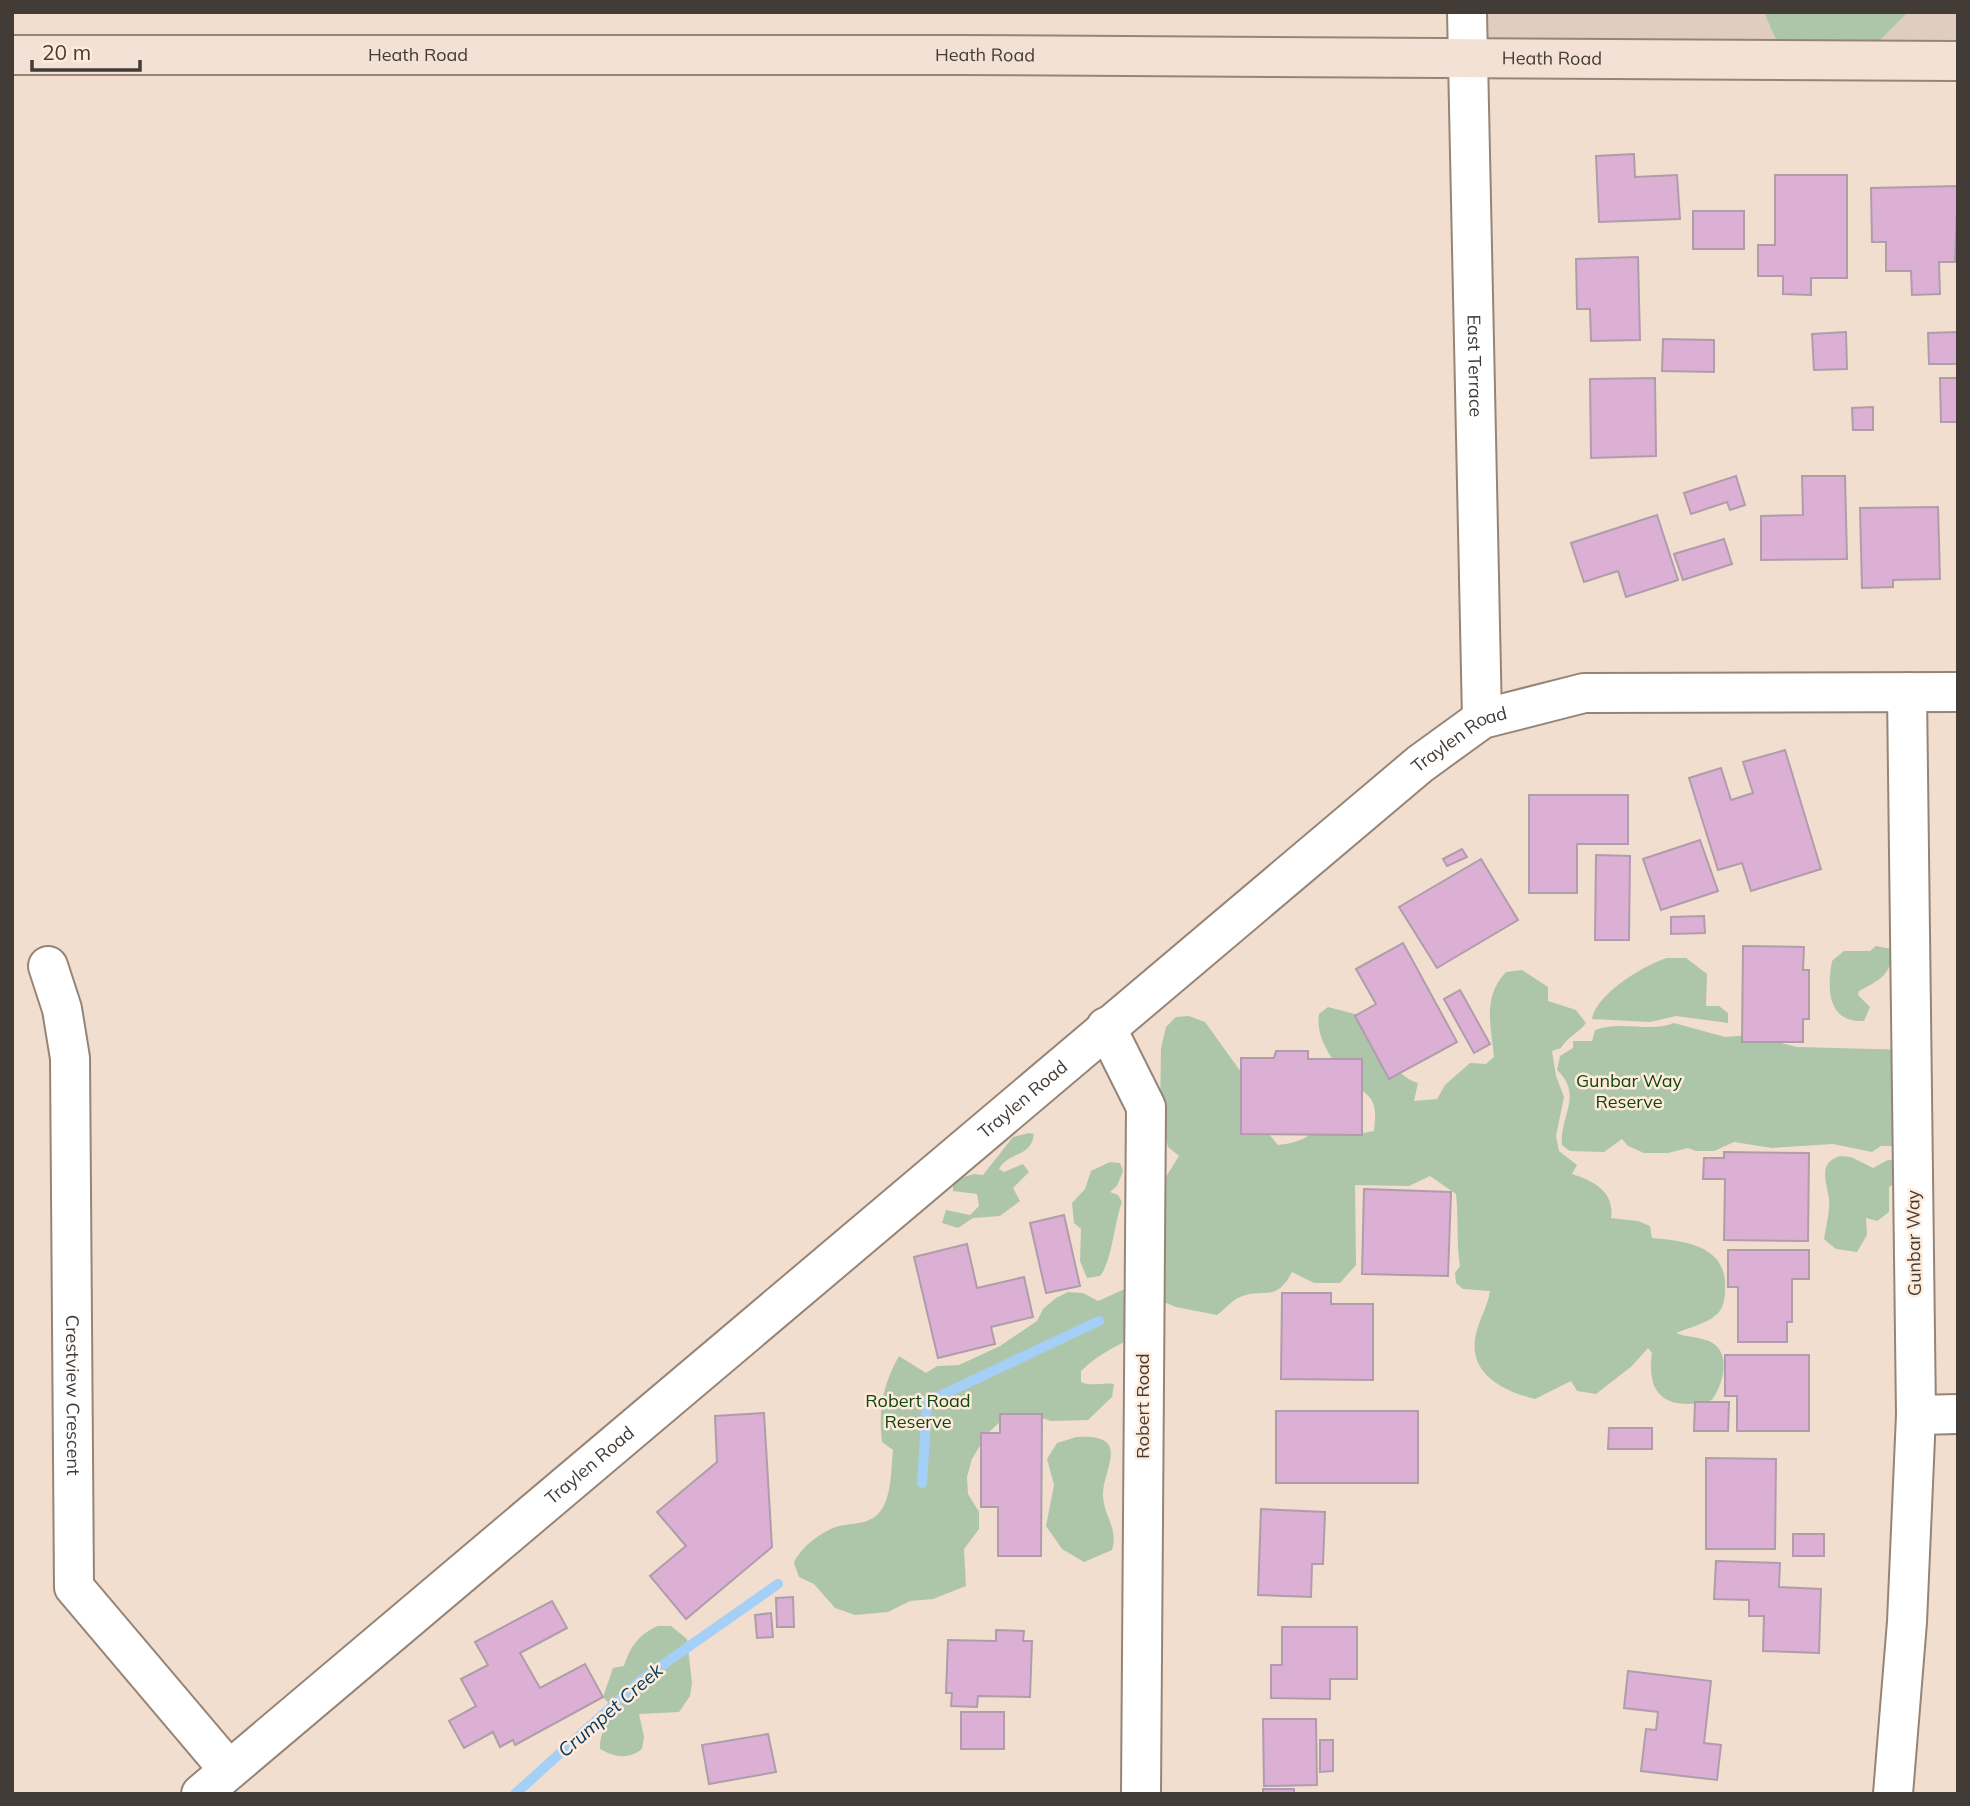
<svg xmlns="http://www.w3.org/2000/svg" width="1970" height="1806" viewBox="0 0 1970 1806" font-family="Mulish,sans-serif">
  <rect width="100%" height="100%" fill="#f1dece"/>
  <polygon fill="#e1cdbf" points="1467,12 1958,12 1958,61 1467,59"/>
  <g fill="#adc6aa">
    <polygon points="1764,12 1908,12 1872,48 1777,42"/>
    <path d="M1876,946L1892,949C1892,975 1880,980 1859,991L1858,995L1870,1007L1864,1021C1827,1023 1827,988 1832,961L1844,951H1870Z"/>
    <path d="M1667,958H1686L1707,974L1706,1006H1719L1728,1013V1023L1676,1016L1650,1022L1592,1019C1596,994 1644,965 1667,958Z"/>
    <path d="M1522,970L1548,987V1001L1576,1010L1586,1023C1578,1034 1568,1036 1561,1048L1552,1051L1556,1076L1564,1097L1556,1136L1559,1151L1577,1165L1572,1174C1594,1181 1615,1192 1611,1218L1638,1221L1650,1226L1652,1238C1687,1241 1728,1246 1725,1290C1725,1299 1723,1310 1716,1315C1706,1324 1688,1328 1676,1333C1686,1337 1699,1337 1709,1341C1733,1352 1723,1384 1712,1400C1672,1411 1645,1400 1652,1353L1648,1348L1632,1366L1596,1394L1577,1391L1571,1381L1535,1399C1500,1390 1463,1371 1478,1327C1482,1314 1488,1305 1490,1291L1463,1289L1456,1283L1455,1273L1460,1266C1456,1242 1459,1219 1456,1194L1430,1176L1409,1186L1355,1185L1356,1265L1340,1283H1314L1292,1272C1275,1304 1264,1287 1240,1297C1232,1300 1224,1310 1217,1315L1176,1307L1156,1299L1164,1180L1179,1156L1168,1147L1160,1110L1161,1048L1166,1027L1176,1017L1189,1016L1205,1022L1241,1072L1264,1128L1278,1145C1299,1143 1309,1137 1325,1124L1353,1135L1374,1131C1375,1120 1377,1109 1371,1099C1366,1092 1356,1087 1350,1081C1334,1063 1315,1039 1319,1014L1328,1007L1374,1019C1384,1043 1391,1075 1418,1083L1414,1101L1437,1099L1445,1085L1470,1063L1486,1064L1494,1057C1491,1024 1482,998 1506,972Z"/>
    <path d="M1674,1023L1725,1037L1750,1035L1797,1047L1911,1050L1912,1146H1881L1872,1152L1833,1144L1772,1148L1734,1142L1714,1151H1696L1688,1148L1668,1153H1644L1628,1146L1622,1139L1604,1152L1570,1151L1562,1145C1559,1117 1584,1095 1557,1070L1560,1056L1573,1048V1041H1592L1595,1030C1624,1020 1649,1033 1674,1023Z"/>
    <path d="M1029,1133L1034,1134C1031,1158 1009,1151 999,1169L1004,1172L1023,1164L1029,1172L1013,1188L1020,1201L1000,1216L973,1218L958,1228L942,1223L946,1210L970,1215L979,1206L977,1194L953,1191V1180L974,1174L983,1175L1013,1137Z"/>
    <path d="M1840,1156L1851,1157L1873,1168L1888,1160H1897L1894,1184L1889,1187V1212L1877,1221L1866,1218L1867,1235L1857,1252L1836,1249L1824,1239C1826,1226 1830,1212 1829,1199C1827,1182 1817,1163 1840,1156Z"/>
    <path d="M1110,1162L1120,1163L1123,1171L1117,1186L1110,1192L1118,1195L1122,1202C1114,1223 1112,1262 1100,1276L1087,1278L1080,1261L1081,1229L1074,1223L1072,1203L1085,1189L1091,1171Z"/>
    <path d="M1145,1280L1144,1333C1121,1343 1098,1354 1081,1371V1382C1091,1387 1103,1382 1114,1384L1112,1397L1088,1420L1051,1421L1029,1414L1002,1420L987,1434L972,1459L967,1477L968,1494L979,1512V1529L964,1549L966,1586L933,1599L910,1601L888,1612L855,1615L835,1608L814,1584L799,1577L794,1563C799,1550 816,1536 829,1530C847,1520 869,1529 882,1509C892,1493 891,1468 893,1450L882,1442C878,1410 883,1384 899,1356L926,1373L937,1366L959,1365L1000,1346L1037,1321L1043,1309L1056,1298L1068,1292L1083,1293L1098,1301Z"/>
    <path d="M1076,1437C1131,1433 1105,1466 1103,1492C1102,1515 1119,1527 1112,1550L1084,1562L1062,1549L1046,1526L1054,1485L1047,1459L1057,1443Z"/>
    <path d="M658,1626H671L687,1639L692,1683L690,1696L679,1712L639,1714L644,1737L642,1749C628,1760 615,1757 600,1749C599,1733 609,1722 611,1706L603,1697L613,1668L624,1666C630,1647 639,1634 658,1626Z"/>
  </g>
  <g fill="none" stroke-linecap="round" stroke-linejoin="round">
    <g stroke="#a4cff7" stroke-width="10">
      <polyline points="922,1483 927,1402 1099,1321"/>
      <polyline points="515,1794 641,1680 778,1584"/>
    </g>
  </g>
  <g fill="#dcafd5" stroke="#af9dac" stroke-width="2">
    <polygon points="1634,154 1635,177 1677,175 1680,219 1599,222 1596,156"/>
    <polygon points="1775,175 1847,175 1847,278 1811,278 1811,295 1783,294 1783,276 1758,276 1758,245 1775,245"/>
    <polygon points="1958,186 1955,262 1939,262 1940,294 1912,295 1911,271 1886,271 1886,242 1872,242 1871,188"/>
    <rect x="1693" y="211" width="51" height="38"/>
    <polygon points="1638,257 1640,340 1591,341 1590,309 1577,309 1576,259"/>
    <polygon points="1846,332 1847,369 1814,370 1812,334"/>
    <polygon points="1958,332 1958,364 1929,364 1928,333"/>
    <polygon points="1663,339 1714,340 1714,372 1662,371"/>
    <polygon points="1655,378 1656,456 1591,458 1590,379"/>
    <polygon points="1940,378 1958,378 1958,422 1941,422"/>
    <polygon points="1873,407 1873,430 1853,430 1852,408"/>
    <polygon points="1736,476 1745,505 1730,510 1727,502 1691,514 1684,493"/>
    <polygon points="1802,476 1845,476 1847,559 1761,560 1761,516 1803,515"/>
    <polygon points="1938,507 1940,579 1893,580 1893,587 1862,588 1860,508"/>
    <polygon points="1657,515 1678,580 1626,597 1618,571 1584,582 1571,543"/>
    <polygon points="1724,539 1732,564 1683,580 1674,554"/>
    <polygon points="1785,750 1821,869 1751,891 1742,863 1718,870 1689,778 1721,768 1731,800 1753,793 1743,762"/>
    <polygon points="1529,795 1628,795 1628,844 1577,844 1577,893 1529,893"/>
    <polygon points="1700,840 1718,891 1661,910 1643,859"/>
    <polygon points="1462,849 1467,857 1447,866 1443,859"/>
    <polygon points="1596,855 1630,856 1629,940 1595,940"/>
    <polygon points="1481,859 1518,920 1437,968 1399,907"/>
    <polygon points="1704,916 1705,933 1671,934 1671,917"/>
    <polygon points="1403,943 1457,1042 1389,1079 1355,1016 1376,1004 1356,969"/>
    <polygon points="1743,946 1804,947 1803,970 1809,970 1809,1019 1803,1019 1803,1042 1742,1042"/>
    <polygon points="1460,990 1490,1044 1474,1053 1444,999"/>
    <polygon points="1276,1051 1308,1051 1308,1059 1362,1059 1362,1135 1241,1134 1241,1058 1274,1058"/>
    <polygon points="1724,1152 1809,1153 1808,1241 1724,1240 1725,1179 1703,1179 1704,1158 1724,1158"/>
    <polygon points="1364,1189 1451,1192 1448,1276 1362,1274"/>
    <polygon points="1064,1215 1080,1286 1046,1293 1030,1223"/>
    <polygon points="967,1244 977,1288 1024,1277 1033,1317 991,1327 995,1344 938,1358 914,1257"/>
    <polygon points="1728,1250 1809,1250 1809,1279 1792,1279 1792,1322 1787,1322 1787,1342 1738,1342 1738,1287 1728,1287"/>
    <polygon points="1282,1293 1331,1293 1331,1304 1373,1304 1373,1380 1281,1379"/>
    <polygon points="1725,1355 1809,1355 1809,1431 1737,1431 1737,1396 1725,1396"/>
    <polygon points="1695,1402 1729,1402 1728,1431 1694,1431"/>
    <rect x="1276" y="1411" width="142" height="72"/>
    <polygon points="764,1413 772,1547 686,1619 650,1576 686,1546 657,1512 717,1462 715,1416"/>
    <polygon points="1000,1414 1042,1414 1041,1556 998,1556 998,1507 981,1507 981,1433 1000,1433"/>
    <polygon points="1609,1428 1652,1428 1652,1449 1608,1449"/>
    <polygon points="1706,1458 1776,1459 1775,1549 1706,1549"/>
    <polygon points="1261,1509 1325,1512 1323,1564 1312,1564 1311,1597 1258,1595"/>
    <rect x="1793" y="1534" width="31" height="22"/>
    <polygon points="1716,1561 1780,1563 1779,1587 1821,1589 1819,1653 1763,1651 1764,1616 1749,1616 1749,1600 1714,1599"/>
    <polygon points="793,1597 794,1627 777,1627 776,1598"/>
    <polygon points="552,1601 567,1628 520,1653 540,1688 585,1664 603,1697 515,1745 513,1740 500,1747 493,1732 464,1748 449,1721 476,1706 461,1679 488,1665 475,1642"/>
    <polygon points="771,1613 773,1637 757,1638 755,1615"/>
    <polygon points="1282,1627 1357,1627 1357,1679 1330,1679 1330,1699 1271,1698 1271,1665 1282,1665"/>
    <polygon points="996,1630 1024,1631 1023,1641 1032,1641 1030,1697 978,1696 977,1707 951,1706 952,1693 946,1693 948,1640 996,1641"/>
    <polygon points="1628,1671 1711,1681 1704,1743 1721,1745 1717,1780 1641,1771 1646,1729 1656,1730 1658,1712 1624,1708"/>
    <rect x="961" y="1712" width="43" height="37"/>
    <polygon points="1263,1719 1316,1719 1317,1785 1264,1786"/>
    <polygon points="768,1734 776,1772 709,1784 702,1745"/>
    <polygon points="1320,1740 1333,1740 1333,1771 1320,1772"/>
    <rect x="1263" y="1789" width="31" height="5"/>
  </g>
  <g fill="none" stroke-linecap="round" stroke-linejoin="round">
    <defs>
      <g id="street">
        <path id="s1" d="M1467,12L1482,719"/>
        <path id="s2" d="M48,966L62,1009L70,1058L74,1587L229,1770"/>
        <polyline points="1106,1027 1146,1107 1141,1794"/>
        <polyline points="1916,1415 1958,1414"/>
        <path id="s3" d="M201,1794L1420,764L1482,719L1584,693L1958,692"/>
        <polyline points="1893,1794 1907,1622 1916,1415 1907,692"/>
      </g>
      <g id="secondary">
        <path id="s4" d="M12,55H957L1958,61"/>
      </g>
    </defs>
    <use href="#street" stroke="#968577" stroke-width="42"/>
    <use href="#secondary" stroke="#968577" stroke-width="42"/>
    <use href="#street" stroke="#fff" stroke-width="38"/>
    <use href="#secondary" stroke="#f4e1d6" stroke-width="38"/>
  </g>
  <g text-anchor="middle" stroke-width="5" stroke-linejoin="round" paint-order="stroke">
    <g font-size="18" fill="#433b35" stroke="#feebdb">
      <text dy="6" stroke="none"><textPath href="#s4" startOffset="406">Heath Road</textPath></text>
      <text dy="6" stroke="none"><textPath href="#s4" startOffset="973">Heath Road</textPath></text>
      <text dy="6" stroke="none"><textPath href="#s4" startOffset="1540">Heath Road</textPath></text>
      <text dy="6" stroke="none"><textPath href="#s1" startOffset="354">East Terrace</textPath></text>
      <text dy="6" stroke="none"><textPath href="#s3" startOffset="1643">Traylen Road</textPath></text>
      <text dy="6" stroke="none"><textPath href="#s3" startOffset="1076">Traylen Road</textPath></text>
      <text transform="translate(1914 1243) rotate(-91)" y="6">Gunbar Way</text>
      <text dy="6" stroke="none"><textPath href="#s2" startOffset="432">Crestview Crescent</textPath></text>
      <text transform="translate(1143 1406) rotate(-90)" y="6">Robert Road</text>
      <text dy="6" stroke="none"><textPath href="#s3" startOffset="509">Traylen Road</textPath></text>
    </g>
    <g font-size="18" fill="#10460e" stroke="#feebdb">
      <text x="1629" y="1087">Gunbar Way<tspan x="1629" dy="21">Reserve</tspan></text>
      <text x="918" y="1407">Robert Road<tspan x="918" dy="21">Reserve</tspan></text>
    </g>
    <g font-size="19" font-style="italic" fill="#083b60" stroke="#feebdb">
      <text transform="translate(610 1710) rotate(-41)" y="7">Crumpet Creek</text>
    </g>
  </g>
  <rect width="1970" height="1806" fill="none" stroke="#433b35" stroke-width="28"/>
  <path d="M32 60v10h108v-10" fill="none" stroke="#433b35" stroke-width="3.5"/>
  <text x="42" y="60" font-size="21" fill="#433b35" stroke="#feebdb" stroke-width="5" paint-order="stroke">20 m</text>
</svg>
